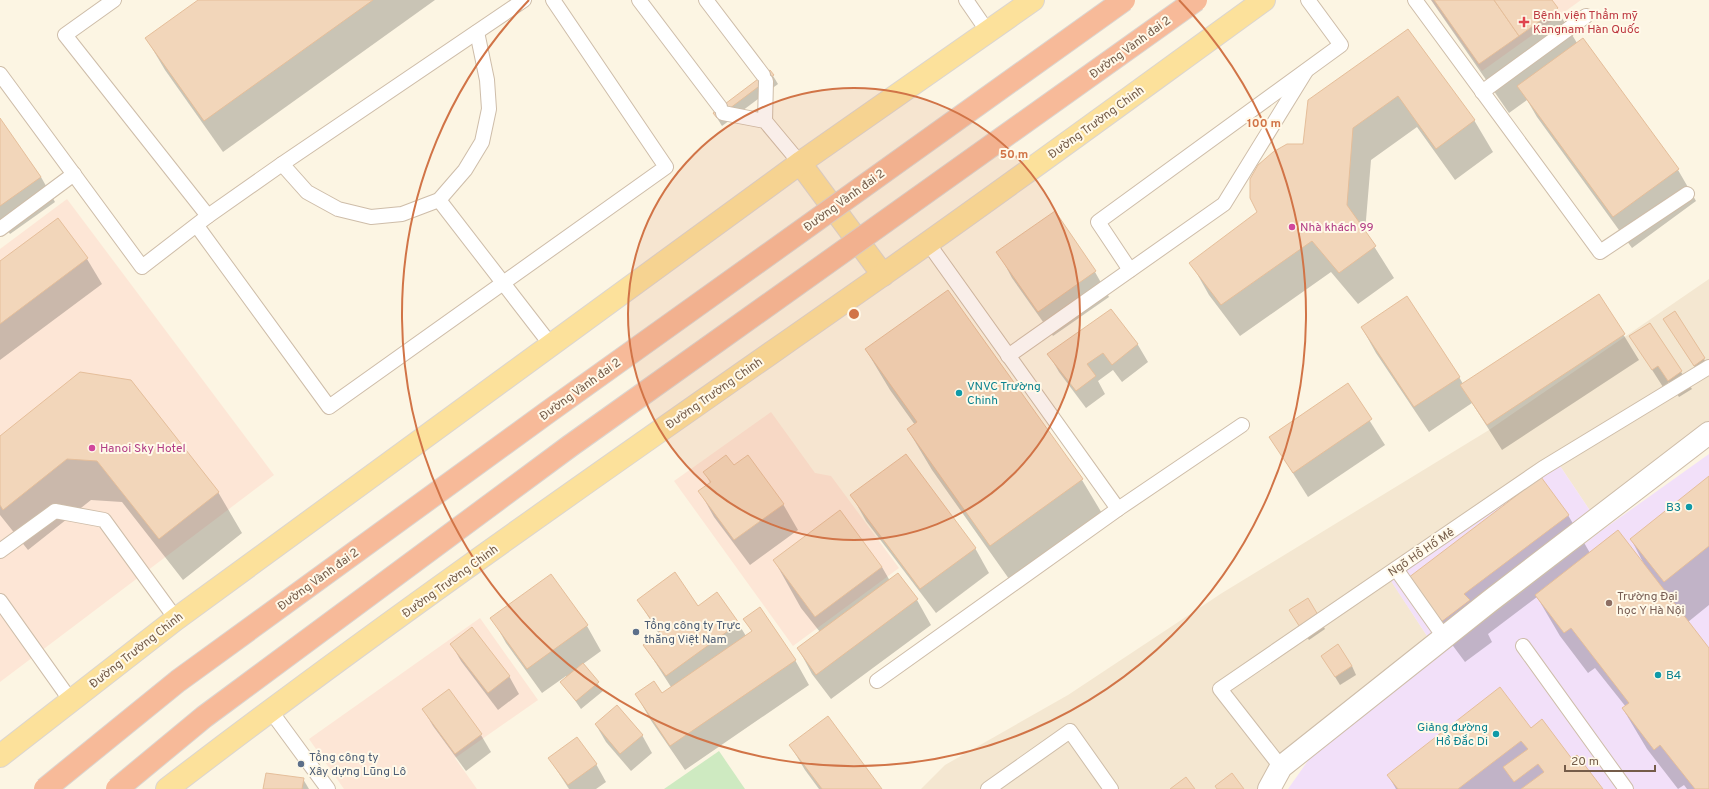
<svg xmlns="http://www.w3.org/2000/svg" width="1709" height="789" viewBox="0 0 1709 789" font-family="Overpass,sans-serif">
  <rect width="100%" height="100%" fill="#fcf5e3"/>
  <polygon fill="#f4e7d1" points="1709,279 1709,426 1591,512 1554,457 1384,570 1429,639 1267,789 921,789 945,765 1068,695 1222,593 1489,430"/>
  <g fill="#fde6d6">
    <polygon points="1431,0 1581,0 1482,71"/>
    <polygon points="67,199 274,475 0,682 0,249"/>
    <polygon points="771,412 815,473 831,476 899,568 793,646 674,481"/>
    <polygon points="480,618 538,700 455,758 477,789 344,789 309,739"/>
  </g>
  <g fill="#f2e0f9">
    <polygon points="1709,454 1709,789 1288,789 1326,735 1415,674 1601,531"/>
    <polygon points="1554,457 1591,512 1429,639 1383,569"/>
  </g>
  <polygon fill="#ceeac1" points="719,751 745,789 664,789"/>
  <g fill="#0003">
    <polygon points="200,0 435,0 223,152 165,70 146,38"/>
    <polygon points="1431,0 1551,0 1577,43 1678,170 1696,201 1632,248 1537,117 1527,100 1509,113"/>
    <polygon points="1408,30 1474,120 1493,152 1455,180 1417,127 1371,160 1365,232 1394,278 1358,304 1331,272 1240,336 1209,295 1191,263 1258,213 1304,145"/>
    <polygon points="770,71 778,84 722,126 714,113"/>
    <polygon points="0,120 41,177 55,202 10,234 0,220"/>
    <polygon points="58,219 87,259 102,284 0,360 0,262"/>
    <polygon points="998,252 1095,272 1109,297 1053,336 1012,278"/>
    <polygon points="948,291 1082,480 1106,520 1014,586 932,470 908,430 915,425 890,390 866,350"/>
    <polygon points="1599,295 1639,360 1502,450 1472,403 1429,432 1376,353 1362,328 1459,377 1463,384"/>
    <polygon points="1111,310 1138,345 1148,362 1122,382 1113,370 1098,381 1105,394 1086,408 1059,372 1049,355"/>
    <polygon points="1650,324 1692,389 1679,397 1669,382 1663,387 1631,337"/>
    <polygon points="1669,327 1704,359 1709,367 1699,374"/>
    <polygon points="130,380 218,492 242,533 183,580 122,502 91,500 28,550 0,515 0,437"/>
    <polygon points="1347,385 1385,445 1308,497 1270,437"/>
    <polygon points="733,467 783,504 798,530 750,565 714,517 700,492 711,484 704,472"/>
    <polygon points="1709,477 1709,605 1688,622 1709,649 1709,789 1687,789 1684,785 1678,789 1647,749 1623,709 1626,707 1595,668 1588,673 1560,636 1537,597 1488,634 1492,642 1465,662 1433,619 1409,578 1568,515 1590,553 1647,570 1631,539"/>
    <polygon points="852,496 975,548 989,573 936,613 866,521"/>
    <polygon points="774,560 882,567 890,581 898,575 917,600 931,625 831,699 812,674 798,648 820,632 801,608"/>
    <polygon points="638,600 698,607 738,623 746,636 752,632 744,619 795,660 809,685 685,770 650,719 636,694 662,694 671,687 644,645 659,634"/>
    <polygon points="492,618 587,626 601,651 583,664 603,691 581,709 562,682 567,677 566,676 542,693 506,643"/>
    <polygon points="1295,619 1320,620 1325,629 1309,640"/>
    <polygon points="451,644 509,676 519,694 498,710 461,661"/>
    <polygon points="1327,664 1352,666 1356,675 1340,685"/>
    <polygon points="423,709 481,735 491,752 466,771 433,726"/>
    <polygon points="596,725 642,735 652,753 631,771 606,742"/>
    <polygon points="1531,729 1572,760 1601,789 1396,789 1388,775"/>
    <polygon points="790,745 881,789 819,789 805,770"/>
    <polygon points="549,758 596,764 606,782 596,789 569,789"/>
    <polygon points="303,779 309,789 264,789"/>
  </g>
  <g fill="#f2d6ba" stroke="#e5be9a">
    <polygon points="198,0 373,0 204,121 145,38"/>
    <polygon points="1434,0 1494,0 1519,36 1479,64"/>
    <polygon points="1494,0 1552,0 1558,8 1519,36"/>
    <polygon points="1408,29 1475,120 1436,149 1398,96 1353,128 1347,205 1376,246 1339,273 1312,241 1221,305 1189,263 1257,212 1250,198 1250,179 1258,165 1273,152 1287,144 1303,144 1308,100"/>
    <polygon points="1583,38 1679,169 1613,217 1517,86"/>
    <polygon points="770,70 774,75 717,118 713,113"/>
    <polygon points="0,118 41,177 0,206"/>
    <polygon points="1055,211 1096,271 1038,312 996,252"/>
    <polygon points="58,218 88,258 0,324 0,261"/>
    <polygon points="948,290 1083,479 990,546 907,429 917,422 865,349"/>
    <polygon points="1599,294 1625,334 1487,425 1460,385"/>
    <polygon points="1407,296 1460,377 1414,407 1361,327"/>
    <polygon points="1111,309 1138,344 1112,365 1103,353 1087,364 1096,376 1076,391 1047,354"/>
    <polygon points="1675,311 1705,358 1694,366 1663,319"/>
    <polygon points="1650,323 1682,371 1668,381 1658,366 1652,370 1629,336"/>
    <polygon points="80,372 131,380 219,492 159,539 97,461 67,459 3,510 0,505 0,436"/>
    <polygon points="1348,383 1372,419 1293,473 1269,437"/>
    <polygon points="906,454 976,548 920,589 850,495"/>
    <polygon points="726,455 734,465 748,455 784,504 734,540 698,491 711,482 703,472"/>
    <polygon points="1709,476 1709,546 1664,582 1630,539"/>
    <polygon points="1541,477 1569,515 1464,594 1470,600 1441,622 1408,578"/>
    <polygon points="840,510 882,567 815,617 773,560"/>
    <polygon points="1618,530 1709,648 1709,789 1695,789 1660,745 1654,750 1622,708 1629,703 1571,628 1564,633 1535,595"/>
    <polygon points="675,572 698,606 717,592 739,623 666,676 643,645 660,632 637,600"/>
    <polygon points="898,573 918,599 816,675 797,648"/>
    <polygon points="551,574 588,625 527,669 490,618"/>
    <polygon points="1308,598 1321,620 1303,632 1289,610"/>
    <polygon points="760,607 796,660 670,746 635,694 654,681 662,693 752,631 743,619"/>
    <polygon points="472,627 510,676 488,693 450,644"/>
    <polygon points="1338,644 1352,666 1335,677 1321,656"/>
    <polygon points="583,663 599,682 576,701 560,682"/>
    <polygon points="1500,687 1531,728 1542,719 1572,759 1577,755 1603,789 1521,789 1544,772 1538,764 1514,782 1503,767 1528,749 1521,741 1458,789 1398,789 1387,775"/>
    <polygon points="449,689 482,734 455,754 422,709"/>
    <polygon points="617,705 643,735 620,754 595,724"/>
    <polygon points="828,716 882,789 822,789 789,745"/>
    <polygon points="577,737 597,764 568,785 548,758"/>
    <polygon points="266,773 304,778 302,789 263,789"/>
    <polygon points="1232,773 1244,789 1217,789 1215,786"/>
    <polygon points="1186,777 1195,789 1170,789"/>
  </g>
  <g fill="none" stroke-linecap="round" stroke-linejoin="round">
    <defs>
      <g id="lane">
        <polyline points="114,0 65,35 208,216"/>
        <polyline points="639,0 720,107"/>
        <polyline points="706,0 763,75"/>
        <polyline points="966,0 988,32"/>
        <polyline points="1415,0 1600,252 1687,194"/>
        <polyline points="0,74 142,267 208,216 282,164 524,0"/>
        <polyline points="1482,92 1586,16"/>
        <polyline points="723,113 765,121 800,163"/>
        <polyline points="765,121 766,81"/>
        <polyline points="282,164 307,192 338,209 371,217 402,214 439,200 465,170 482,142 489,109 487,80 477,32"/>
        <polyline points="439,200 551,345"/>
        <polyline points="197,226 329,407 666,167 553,0"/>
        <polyline points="0,229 74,174"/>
        <polyline points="928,243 1118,509"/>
        <polyline points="1130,270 1098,222 1341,45 1308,0"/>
        <polyline points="1008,356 1224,204 1306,71"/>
        <polyline points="0,551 55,511 104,520 176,619"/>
        <polyline points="1396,569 1444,637"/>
        <polyline points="0,601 71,701"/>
        <polyline points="1523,646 1626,789"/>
        <polyline points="877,681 1118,509 1242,425"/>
        <polyline points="270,710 328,789"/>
        <polyline points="1281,767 1220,689 1543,468 1709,367"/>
        <polyline points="988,789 1070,731 1111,789"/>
      </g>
      <polyline id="street" points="1269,789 1281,767 1490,601 1709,433"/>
      <g id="primary">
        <polyline points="800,163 883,275"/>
        <polyline points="0,756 176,619 800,163 1033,0"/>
        <path d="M167,789C400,610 643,443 884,274C1012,184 1137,92 1264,0"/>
      </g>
    </defs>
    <use href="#lane" stroke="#cebda9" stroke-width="16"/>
    <use href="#street" stroke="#cebda9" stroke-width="24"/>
    <use href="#primary" stroke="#dbd5d0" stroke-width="24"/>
    <use href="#lane" stroke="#fff" stroke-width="14"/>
    <use href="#street" stroke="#fff" stroke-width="22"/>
    <use href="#primary" stroke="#fce19b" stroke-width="22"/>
    <defs>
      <g id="highway-bridge">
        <polyline points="45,789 178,681 548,412 1124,0"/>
        <polyline points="117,789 204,717 570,446 1196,0"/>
      </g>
    </defs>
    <use href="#highway-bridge" stroke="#dbd5d0" stroke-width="24" stroke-linecap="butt"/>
    <use href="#highway-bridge" stroke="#f7ba99" stroke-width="22"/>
  </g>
  <circle cx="854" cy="314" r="226" fill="#d17447" fill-opacity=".12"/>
  <g fill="none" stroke="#d17447" stroke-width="2">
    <circle cx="854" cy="314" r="226"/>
    <path d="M1179 0A452 452 0 1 1 529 0"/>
  </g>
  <path fill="#e0444e" stroke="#fff9e9" stroke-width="1.5" d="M1522 16h4v4h4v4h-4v4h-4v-4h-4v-4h4z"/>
  <g fill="#d1479c" stroke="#fff9e9" stroke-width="1.5">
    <circle cx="1292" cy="227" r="4"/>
    <circle cx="92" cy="448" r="4"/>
  </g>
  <g fill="#0f9aa8" stroke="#fff9e9" stroke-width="1.5">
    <circle cx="959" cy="393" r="4"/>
    <circle cx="1689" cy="507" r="4"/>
    <circle cx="1658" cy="675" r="4"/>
    <circle cx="1496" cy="734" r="4"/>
  </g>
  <circle fill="#8d6e63" stroke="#fff9e9" stroke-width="1.5" cx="1609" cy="603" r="4"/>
  <g fill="#5c6f8a" stroke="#fff9e9" stroke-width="1.5">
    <circle cx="636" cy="632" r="4"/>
    <circle cx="301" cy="764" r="4"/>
  </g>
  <g text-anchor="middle" stroke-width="4" stroke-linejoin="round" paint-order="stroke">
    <g font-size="12" fill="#be3a42" stroke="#fff9e9" text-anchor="start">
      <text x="1533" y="19">Bệnh viện Thẩm mỹ<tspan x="1533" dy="14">Kangnam Hàn Quốc</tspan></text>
    </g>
    <g font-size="12" fill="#755c49" stroke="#fff9e9">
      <text transform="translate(1130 47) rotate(-36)" y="4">Đường Vành đai 2</text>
      <text transform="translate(1096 122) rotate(-36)" y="4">Đường Trường Chinh</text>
      <text transform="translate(844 200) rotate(-36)" y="4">Đường Vành đai 2</text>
      <text transform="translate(580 389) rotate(-36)" y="4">Đường Vành đai 2</text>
      <text transform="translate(714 393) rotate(-35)" y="4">Đường Trường Chinh</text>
      <text transform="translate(1421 552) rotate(-34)" y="4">Ngõ Hồ Hố Mẻ</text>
      <text transform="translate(318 579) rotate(-36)" y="4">Đường Vành đai 2</text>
      <text transform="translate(450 581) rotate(-36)" y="4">Đường Trường Chinh</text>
      <text transform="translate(136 650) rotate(-38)" y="4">Đường Trường Chinh</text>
    </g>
    <g font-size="12" fill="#b23c85" stroke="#fff9e9" text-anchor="start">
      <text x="1300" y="231">Nhà khách 99</text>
      <text x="100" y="452">Hanoi Sky Hotel</text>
    </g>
    <g font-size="12" fill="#0d838f" stroke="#fff9e9" text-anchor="start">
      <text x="967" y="390">VNVC Trường<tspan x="967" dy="14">Chinh</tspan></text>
      <text x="1681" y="511" text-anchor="end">B3</text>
      <text x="1666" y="679">B4</text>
      <text x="1488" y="731" text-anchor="end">Giảng đường<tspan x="1488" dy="14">Hồ Đắc Di</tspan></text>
    </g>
    <g font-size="12" fill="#785e54" stroke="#fff9e9" text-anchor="start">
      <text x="1617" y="600">Trường Đại<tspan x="1617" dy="14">học Y Hà Nội</tspan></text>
    </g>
    <g font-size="12" fill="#4e5e75" stroke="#fff9e9" text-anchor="start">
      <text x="644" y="629">Tổng công ty Trực<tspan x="644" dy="14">thăng Việt Nam</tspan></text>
      <text x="309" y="761">Tổng công ty<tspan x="309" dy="14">Xây dựng Lũng Lô</tspan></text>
    </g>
  </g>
  <circle cx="854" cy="314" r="6" fill="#d17447" stroke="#fff9e9" stroke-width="2"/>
  <g font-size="12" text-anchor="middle" font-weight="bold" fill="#d17447" stroke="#fff9e9" stroke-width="4" stroke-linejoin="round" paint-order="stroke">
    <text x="1264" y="127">100 m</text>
    <text x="1014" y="158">50 m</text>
  </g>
  <path d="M1565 765v6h90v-6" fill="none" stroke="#755c49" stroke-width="2"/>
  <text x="1571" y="765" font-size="12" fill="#755c49" stroke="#fff9e9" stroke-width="3" paint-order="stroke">20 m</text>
</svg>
